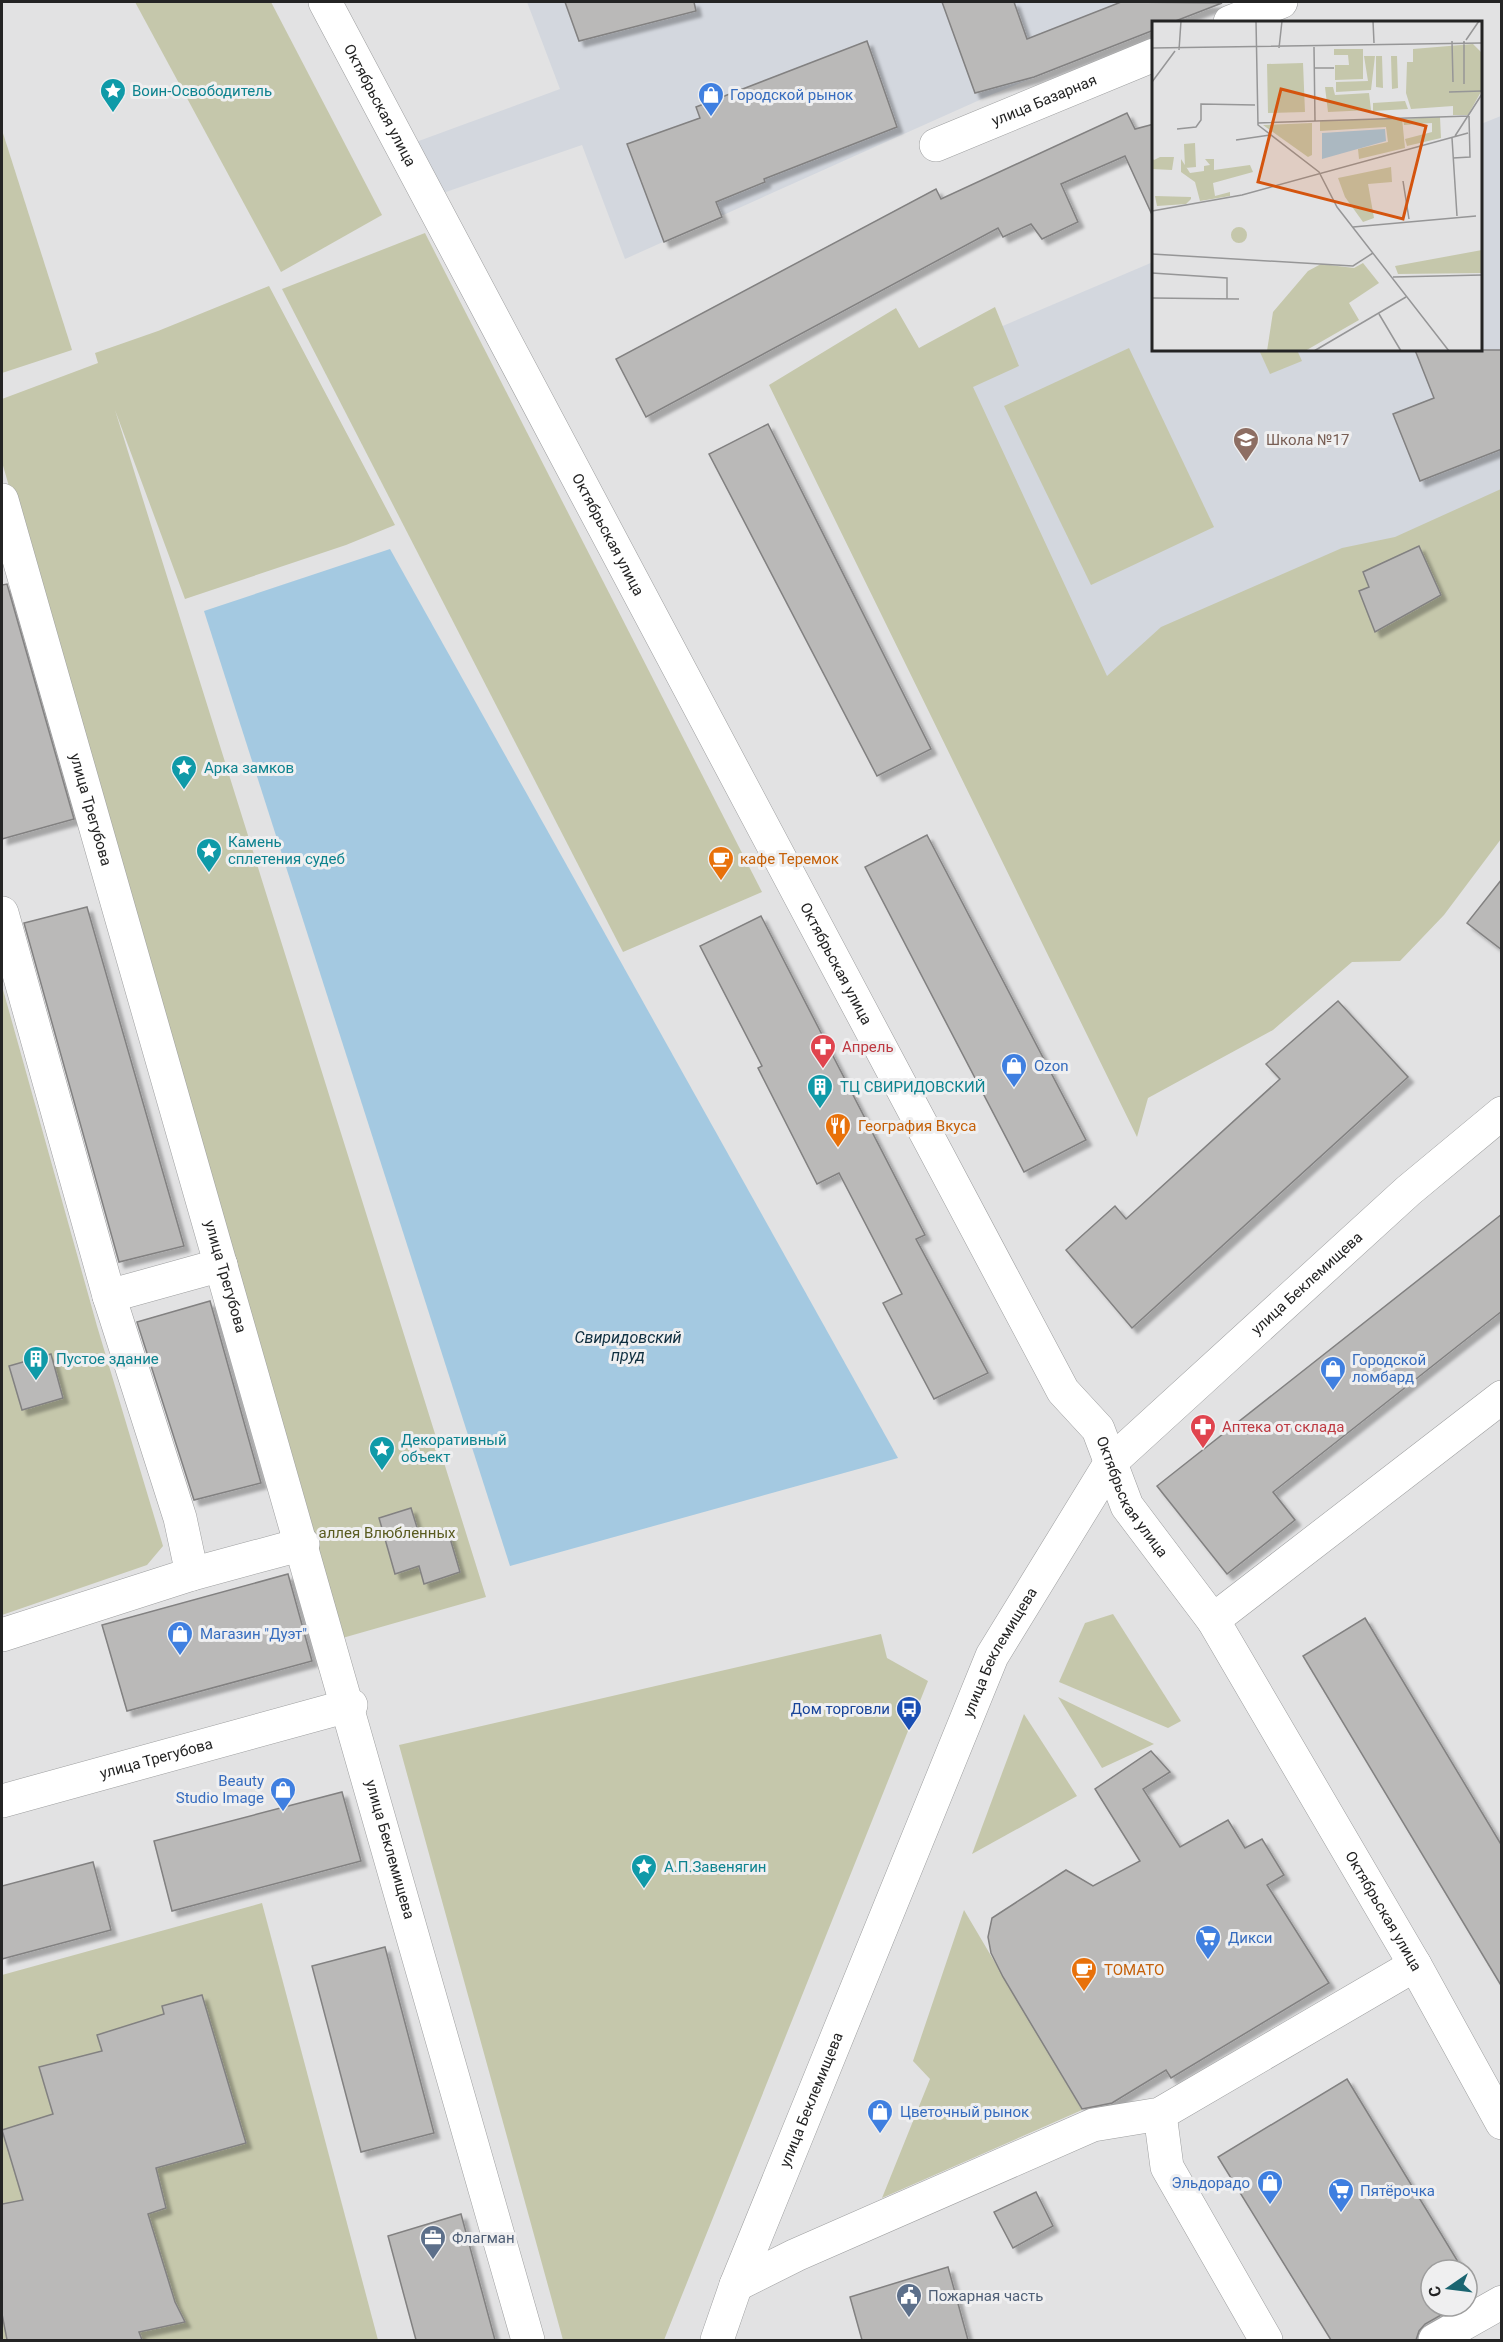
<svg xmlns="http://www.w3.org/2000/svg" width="1503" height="2342" viewBox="0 0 1503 2342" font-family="Roboto,sans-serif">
  <defs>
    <filter id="shadow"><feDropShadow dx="5.5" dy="5.5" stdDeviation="1.5" flood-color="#0004"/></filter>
  </defs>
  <rect width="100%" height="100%" fill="#e2e2e3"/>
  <g fill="#d3d7de">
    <polygon points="527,2 1226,2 1173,22 1154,22 1153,30 993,94 625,259 582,145 443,193 416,142 560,89"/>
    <polygon points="1501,116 1501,573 1155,828 939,353 1153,262 1154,350 1480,350 1481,124"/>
  </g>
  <g fill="#c5c7ab">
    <polygon points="135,2 271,2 382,215 281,272"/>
    <polygon points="2,130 72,350 2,373"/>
    <polygon points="425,233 762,892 623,952 282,289"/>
    <polygon points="269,286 395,525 346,545 185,599 115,410 486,1597 339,1639 2,462 2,399 98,363 95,353 158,331"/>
    <polygon points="995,307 1019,366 973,387 1107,676 1161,627 1342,548 1395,537 1501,489 1501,839 1444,915 1400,961 1352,962 1273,1030 1148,1098 1137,1137 769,385 896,308 919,348"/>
    <polygon points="1129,348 1214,527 1091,585 1004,406"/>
    <polygon points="1259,350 1297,350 1302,361 1270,374"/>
    <polygon points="2,986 97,1326 163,1546 147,1565 2,1615"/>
    <polygon points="1113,1614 1181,1721 1168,1728 1059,1682 1085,1623"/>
    <polygon points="881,1634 887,1658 928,1681 664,2340 563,2340 399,1745"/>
    <polygon points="1058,1697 1154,1744 1102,1768"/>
    <polygon points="1024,1714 1077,1796 972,1854"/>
    <polygon points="262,1903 378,2340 2,2340 2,1975"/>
    <polygon points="964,1910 1082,2110 882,2198 930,2079 913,2061"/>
  </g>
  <polygon fill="#a4c9e1" points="390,549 898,1458 510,1566 204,611"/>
  <g fill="#bab9b8" stroke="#828181" stroke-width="1.5" filter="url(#shadow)">
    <polygon points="565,2 694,2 696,11 579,41"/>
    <polygon points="942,2 1014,2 1027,39 1121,2 1222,3 1173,22 1154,22 1154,30 1034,77 975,93"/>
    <polygon points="867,41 897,127 764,179 765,182 716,202 722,217 664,242 627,144 700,118 696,107"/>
    <polygon points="1127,113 1135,129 1154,124 1154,219 1125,156 1061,184 1078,222 1042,239 1031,224 1003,237 998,228 646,417 616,359 936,189 941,199"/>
    <polygon points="1415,350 1502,350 1502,449 1420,481 1393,414 1434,398"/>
    <polygon points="768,424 931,749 877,776 709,454"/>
    <polygon points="1419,546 1441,595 1375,632 1359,591 1369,587 1363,572"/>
    <polygon points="7,584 74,819 2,839 2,585"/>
    <polygon points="927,835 1086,1140 1024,1172 865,867"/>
    <polygon points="1502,879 1502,950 1467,923"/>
    <polygon points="87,907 184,1246 119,1262 24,923"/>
    <polygon points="761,916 925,1235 916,1239 988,1373 934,1399 883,1303 902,1294 839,1173 817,1184 758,1068 762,1066 700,946"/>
    <polygon points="1338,1001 1408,1077 1132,1328 1066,1250 1115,1206 1126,1219 1280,1079 1266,1064"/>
    <polygon points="1502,1214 1502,1311 1273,1492 1295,1520 1227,1574 1157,1486"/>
    <polygon points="210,1301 261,1483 194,1500 137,1322"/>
    <polygon points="51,1354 63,1398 22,1410 9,1366"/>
    <polygon points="411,1508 420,1537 447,1528 460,1572 424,1584 419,1566 395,1574 379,1518"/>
    <polygon points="288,1574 312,1661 127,1711 102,1625"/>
    <polygon points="1365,1618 1502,1846 1502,1987 1303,1656"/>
    <polygon points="1151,1751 1170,1772 1143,1789 1180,1847 1228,1820 1245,1848 1262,1839 1284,1875 1267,1885 1329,1983 1171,2078 1166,2070 1112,2103 1082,2109 1003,1977 991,1953 988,1937 992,1918 1066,1870 1093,1886 1140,1861 1095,1789"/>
    <polygon points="342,1792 361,1861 172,1911 154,1841"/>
    <polygon points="93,1862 111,1930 2,1959 2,1886"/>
    <polygon points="385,1947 434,2133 361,2152 312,1966"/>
    <polygon points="202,1995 246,2143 156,2168 166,2208 148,2214 175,2302 185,2322 139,2332 142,2340 7,2340 2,2314 2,2204 23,2200 2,2130 53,2114 39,2067 102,2051 97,2035 164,2014 162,2006"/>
    <polygon points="1347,2079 1463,2270 1431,2270 1431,2306 1457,2306 1425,2324 1419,2331 1416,2340 1331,2340 1218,2157"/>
    <polygon points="1036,2192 1053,2226 1013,2248 994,2212"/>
    <polygon points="461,2214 495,2340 416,2340 388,2236"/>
    <polygon points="948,2267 968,2340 862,2340 850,2297"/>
  </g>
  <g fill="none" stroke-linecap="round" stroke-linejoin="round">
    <defs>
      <g id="minor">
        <path id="s1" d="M325,2L1063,1391L1098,1429L1127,1506L1213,1620L1415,1965L1502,2123"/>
        <polyline points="1230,22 1281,2"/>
        <path id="s2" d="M936,145L1154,55"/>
        <path id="s3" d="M2,500C177,1114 358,1726 528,2340"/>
        <polyline points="2,913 109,1296 221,1265"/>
        <polyline points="109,1296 180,1518 192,1574"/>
        <polyline points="1213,1620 1502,1397"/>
        <polyline points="2,1635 192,1574 303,1544"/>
        <path id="s4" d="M2,1801L351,1705"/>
        <polyline points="1160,2114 1167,2167 1266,2340"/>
        <polyline points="736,2285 796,2255 1093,2125 1160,2114 1415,1965"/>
        <polyline points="1435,2340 1502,2302"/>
      </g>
      <g id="major">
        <path id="s5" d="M717,2340L736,2285L992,1656L1111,1462L1408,1191L1502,1113"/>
      </g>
    </defs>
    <use href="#minor" stroke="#9d9e9f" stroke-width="34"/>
    <use href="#major" stroke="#9d9e9f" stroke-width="34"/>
    <use href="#minor" stroke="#fff" stroke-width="33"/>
    <use href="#major" stroke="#fff" stroke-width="33"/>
  </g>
  <defs>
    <symbol id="sight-pin" viewBox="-11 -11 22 30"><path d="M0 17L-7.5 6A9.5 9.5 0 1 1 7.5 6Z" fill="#0f9aa8" stroke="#efeff0"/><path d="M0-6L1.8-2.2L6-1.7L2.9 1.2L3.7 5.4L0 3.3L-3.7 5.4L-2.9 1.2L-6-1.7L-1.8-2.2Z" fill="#fff"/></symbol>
    <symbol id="shop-pin" viewBox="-11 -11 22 30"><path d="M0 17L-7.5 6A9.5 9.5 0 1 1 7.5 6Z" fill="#3f7fe0" stroke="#efeff0"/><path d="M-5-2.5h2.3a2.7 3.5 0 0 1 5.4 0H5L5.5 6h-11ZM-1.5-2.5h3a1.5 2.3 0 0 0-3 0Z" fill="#fff"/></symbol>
    <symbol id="school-pin" viewBox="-11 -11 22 30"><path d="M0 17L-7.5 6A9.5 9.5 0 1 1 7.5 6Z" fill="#8d6e63" stroke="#efeff0"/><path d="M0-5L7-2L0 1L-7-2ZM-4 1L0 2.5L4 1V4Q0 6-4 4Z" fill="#fff"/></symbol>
    <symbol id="cafe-pin" viewBox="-11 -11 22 30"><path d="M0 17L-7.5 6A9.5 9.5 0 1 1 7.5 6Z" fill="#e8710a" stroke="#efeff0"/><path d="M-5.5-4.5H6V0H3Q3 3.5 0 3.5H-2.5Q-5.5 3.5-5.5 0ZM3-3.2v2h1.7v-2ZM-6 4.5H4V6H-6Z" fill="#fff"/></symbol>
    <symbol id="pharmacy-pin" viewBox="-11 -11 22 30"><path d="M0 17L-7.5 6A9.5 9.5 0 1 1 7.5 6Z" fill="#e0444e" stroke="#efeff0"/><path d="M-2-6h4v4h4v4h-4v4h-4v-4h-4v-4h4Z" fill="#fff"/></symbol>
    <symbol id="building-pin" viewBox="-11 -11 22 30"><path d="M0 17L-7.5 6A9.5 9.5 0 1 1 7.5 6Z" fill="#0f9aa8" stroke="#efeff0"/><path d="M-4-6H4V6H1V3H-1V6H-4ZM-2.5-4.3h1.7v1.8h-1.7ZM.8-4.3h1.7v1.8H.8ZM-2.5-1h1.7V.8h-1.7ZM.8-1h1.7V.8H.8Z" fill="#fff"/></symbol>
    <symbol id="restaurant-pin" viewBox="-11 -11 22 30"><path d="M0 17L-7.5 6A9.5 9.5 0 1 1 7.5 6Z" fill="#e8710a" stroke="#efeff0"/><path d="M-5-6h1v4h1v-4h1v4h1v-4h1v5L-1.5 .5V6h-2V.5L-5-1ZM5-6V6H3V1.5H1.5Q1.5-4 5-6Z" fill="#fff"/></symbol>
    <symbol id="bus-pin" viewBox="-11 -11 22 30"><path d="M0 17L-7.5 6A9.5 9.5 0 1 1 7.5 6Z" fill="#1a4fb4" stroke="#efeff0"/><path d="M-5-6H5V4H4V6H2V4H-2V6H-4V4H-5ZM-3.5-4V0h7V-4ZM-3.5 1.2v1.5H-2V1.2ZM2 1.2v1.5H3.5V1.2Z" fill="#fff"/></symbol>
    <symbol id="supermarket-pin" viewBox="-11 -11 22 30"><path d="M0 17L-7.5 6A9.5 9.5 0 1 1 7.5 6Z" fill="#3f7fe0" stroke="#efeff0"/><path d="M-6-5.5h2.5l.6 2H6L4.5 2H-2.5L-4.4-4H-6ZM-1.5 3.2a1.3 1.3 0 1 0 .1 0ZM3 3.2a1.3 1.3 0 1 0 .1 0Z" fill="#fff"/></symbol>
    <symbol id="office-pin" viewBox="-11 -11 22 30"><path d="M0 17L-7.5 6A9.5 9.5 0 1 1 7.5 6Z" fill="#5c6f8a" stroke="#efeff0"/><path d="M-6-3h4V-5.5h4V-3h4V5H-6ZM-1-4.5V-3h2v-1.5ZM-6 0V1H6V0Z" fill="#fff"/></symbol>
    <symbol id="civic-pin" viewBox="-11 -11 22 30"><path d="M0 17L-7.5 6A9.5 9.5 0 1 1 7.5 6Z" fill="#5c6f8a" stroke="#efeff0"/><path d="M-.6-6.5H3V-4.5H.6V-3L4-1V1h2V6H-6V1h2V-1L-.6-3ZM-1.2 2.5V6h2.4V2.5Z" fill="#fff"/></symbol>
  </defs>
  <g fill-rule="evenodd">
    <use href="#sight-pin" x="98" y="76" width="30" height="40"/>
    <use href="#shop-pin" x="696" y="80" width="30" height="40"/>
    <use href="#school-pin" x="1231" y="425" width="30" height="40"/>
    <use href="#sight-pin" x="169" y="753" width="30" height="40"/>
    <use href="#sight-pin" x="194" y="836" width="30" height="40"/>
    <use href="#cafe-pin" x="706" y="844" width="30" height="40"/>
    <use href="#pharmacy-pin" x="808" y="1032" width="30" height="40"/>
    <use href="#shop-pin" x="999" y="1051" width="30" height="40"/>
    <use href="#building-pin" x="805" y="1072" width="30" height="40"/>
    <use href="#restaurant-pin" x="823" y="1111" width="30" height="40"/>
    <use href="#building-pin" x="21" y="1344" width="30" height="40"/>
    <use href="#shop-pin" x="1318" y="1354" width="30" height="40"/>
    <use href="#pharmacy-pin" x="1188" y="1412" width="30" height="40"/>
    <use href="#sight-pin" x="367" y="1434" width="30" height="40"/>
    <use href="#shop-pin" x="165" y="1619" width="30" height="40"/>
    <use href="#bus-pin" x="894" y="1694" width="30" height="40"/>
    <use href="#shop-pin" x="268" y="1775" width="30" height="40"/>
    <use href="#sight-pin" x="629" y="1852" width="30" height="40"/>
    <use href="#supermarket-pin" x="1193" y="1923" width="30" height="40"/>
    <use href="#cafe-pin" x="1069" y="1955" width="30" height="40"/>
    <use href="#shop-pin" x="865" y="2097" width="30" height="40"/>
    <use href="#shop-pin" x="1255" y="2168" width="30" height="40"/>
    <use href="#supermarket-pin" x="1326" y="2176" width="30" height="40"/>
    <use href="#office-pin" x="418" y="2223" width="30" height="40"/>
    <use href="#civic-pin" x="894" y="2281" width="30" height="40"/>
  </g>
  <g text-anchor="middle" stroke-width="6" stroke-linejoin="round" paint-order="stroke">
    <g font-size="15" fill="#0d838f" stroke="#efeff0" text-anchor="start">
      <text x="132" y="96">Воин-Освободитель</text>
      <text x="204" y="773">Арка замков</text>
      <text x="228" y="847">Камень<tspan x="228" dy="17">сплетения судеб</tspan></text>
      <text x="840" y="1092">ТЦ СВИРИДОВСКИЙ</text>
      <text x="56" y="1364">Пустое здание</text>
      <text x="401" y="1445">Декоративный<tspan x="401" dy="17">объект</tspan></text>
      <text x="664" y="1872">А.П.Завенягин</text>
    </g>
    <g font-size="15" fill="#366cbe" stroke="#efeff0" text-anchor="start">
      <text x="730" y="100">Городской рынок</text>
      <text x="1034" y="1071">Ozon</text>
      <text x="1352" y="1365">Городской<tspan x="1352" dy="17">ломбард</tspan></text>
      <text x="200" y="1639">Магазин "Дуэт"</text>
      <text x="264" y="1786" text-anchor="end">Beauty<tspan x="264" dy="17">Studio Image</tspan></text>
      <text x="1228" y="1943">Дикси</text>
      <text x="900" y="2117">Цветочный рынок</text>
      <text x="1250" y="2188" text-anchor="end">Эльдорадо</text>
      <text x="1360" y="2196">Пятёрочка</text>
    </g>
    <g font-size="15" fill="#242424" stroke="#efeff0">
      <text dy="5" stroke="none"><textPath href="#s2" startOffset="117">улица Базарная</textPath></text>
      <text dy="5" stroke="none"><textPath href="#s1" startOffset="117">Октябрьская улица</textPath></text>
      <text dy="5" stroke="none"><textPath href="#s1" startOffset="603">Октябрьская улица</textPath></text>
      <text dy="5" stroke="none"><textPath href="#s3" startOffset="322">улица Трегубова</textPath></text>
      <text dy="5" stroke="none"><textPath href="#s1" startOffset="1089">Октябрьская улица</textPath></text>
      <text dy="5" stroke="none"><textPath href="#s3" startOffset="808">улица Трегубова</textPath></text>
      <text dy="5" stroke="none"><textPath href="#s5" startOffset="1230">улица Беклемищева</textPath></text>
      <text dy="5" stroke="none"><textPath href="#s1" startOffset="1701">Октябрьская улица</textPath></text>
      <text dy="5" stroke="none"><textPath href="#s5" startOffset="744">улица Беклемищева</textPath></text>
      <text dy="5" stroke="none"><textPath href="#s4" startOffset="160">улица Трегубова</textPath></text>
      <text dy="5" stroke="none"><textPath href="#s3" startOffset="1404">улица Беклемищева</textPath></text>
      <text dy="5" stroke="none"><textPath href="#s1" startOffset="2187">Октябрьская улица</textPath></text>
      <text dy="5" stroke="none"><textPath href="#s5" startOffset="258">улица Беклемищева</textPath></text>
    </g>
    <g font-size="15" fill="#785e54" stroke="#efeff0" text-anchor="start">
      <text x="1266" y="445">Школа №17</text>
    </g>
    <g font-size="15" fill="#c56008" stroke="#efeff0" text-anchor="start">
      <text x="740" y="864">кафе Теремок</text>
      <text x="858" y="1131">География Вкуса</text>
      <text x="1104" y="1975">ТОМАТО</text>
    </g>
    <g font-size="15" fill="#be3a42" stroke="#efeff0" text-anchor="start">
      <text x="842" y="1052">Апрель</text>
      <text x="1222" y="1432">Аптека от склада</text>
    </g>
    <g font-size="15" fill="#595b1f" stroke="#efeff0">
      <text x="387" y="1538">аллея Влюбленных</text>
    </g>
    <g font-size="15" fill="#164399" stroke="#efeff0" text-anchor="end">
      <text x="890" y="1714">Дом торговли</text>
    </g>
    <g font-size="15" fill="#4e5e75" stroke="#efeff0" text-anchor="start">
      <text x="452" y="2243">Флагман</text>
      <text x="928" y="2301">Пожарная часть</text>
    </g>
    <g font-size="16" font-style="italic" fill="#0f2f40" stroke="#efeff0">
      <text x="628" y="1343">Свиридовский<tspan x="628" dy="18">пруд</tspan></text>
    </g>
  </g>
  <g transform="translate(1152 21)">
    <rect width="330" height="330" fill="#e2e2e3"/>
    <path d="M321,23L330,32V69L316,94H301V85L259,88L254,72L255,41H261V28ZM182,28H211V58L183,59V44H197L196,34H182ZM212,35H223L219,69L184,71V61L216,60ZM224,35H230L231,67L224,66ZM239,35H245L246,67L240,68ZM151,42L153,91L116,92L115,43ZM173,66H181L183,74L217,72L219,89L176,91ZM253,80L256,88L221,90V82ZM288,96L289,117L255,125L253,118L280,111V102L252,104L251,98ZM250,97L253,127L207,138L206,128L236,121L234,106L168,110V100ZM160,102V134L156,136L111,104ZM43,122L44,146L33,147L32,123ZM8,136H22L20,149L0,148V137L2,139ZM29,138L38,152L52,150V145L58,144L53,138H62V149L98,144L101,151L61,162L63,175L78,171V175L48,180L43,161L29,151ZM239,146L240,161L216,163L222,197L211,201L193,176L186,157ZM3,175L39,176V178L34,183L5,185ZM79 214a8 8 0 1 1 16 0a8 8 0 1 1-16 0ZM330,229V252L246,253L243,245ZM211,242L227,262L197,282L207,299L153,330H115L121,291L156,250L169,243L202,247Z" fill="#c5c7ab"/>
    <path d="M233,108L234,120L170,138V112Z" fill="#a4c9e1"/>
    <path fill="none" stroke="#969697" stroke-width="1.5" d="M104,0L106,104L167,151L185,186L297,330M221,0L222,22M314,19L327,0M300,20L301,61M312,20V63M162,26L163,100M0,27L330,22M127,27L130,0M27,29L29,0M162,47H182M0,61L23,30M297,71L330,70M106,102L317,95M25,108L44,106L49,99V83L103,84M303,115L330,73M300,117L305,195M84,119L118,114M301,137L318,136L317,95M251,160L257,198M0,190L90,174L316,112M201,206L324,195M0,233L201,245L221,232M0,252L75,257V278M241,256L330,254M0,277L87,278M227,293L249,330M162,330L254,276"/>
    <path fill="#d4540e" fill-opacity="0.15" stroke="#d4540e" stroke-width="3" d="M129,68L274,105L251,198L106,161Z"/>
    <rect width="330" height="330" fill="none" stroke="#242424" stroke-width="3"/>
  </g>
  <rect width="1503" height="2342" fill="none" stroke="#242424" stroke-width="6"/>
  <g transform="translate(1449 2288) rotate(256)"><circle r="28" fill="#efeff0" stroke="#9e9e9e" stroke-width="1.5"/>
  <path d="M0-4.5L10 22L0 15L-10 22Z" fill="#1b6571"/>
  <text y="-9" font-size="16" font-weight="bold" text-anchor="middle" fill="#242424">С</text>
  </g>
</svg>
